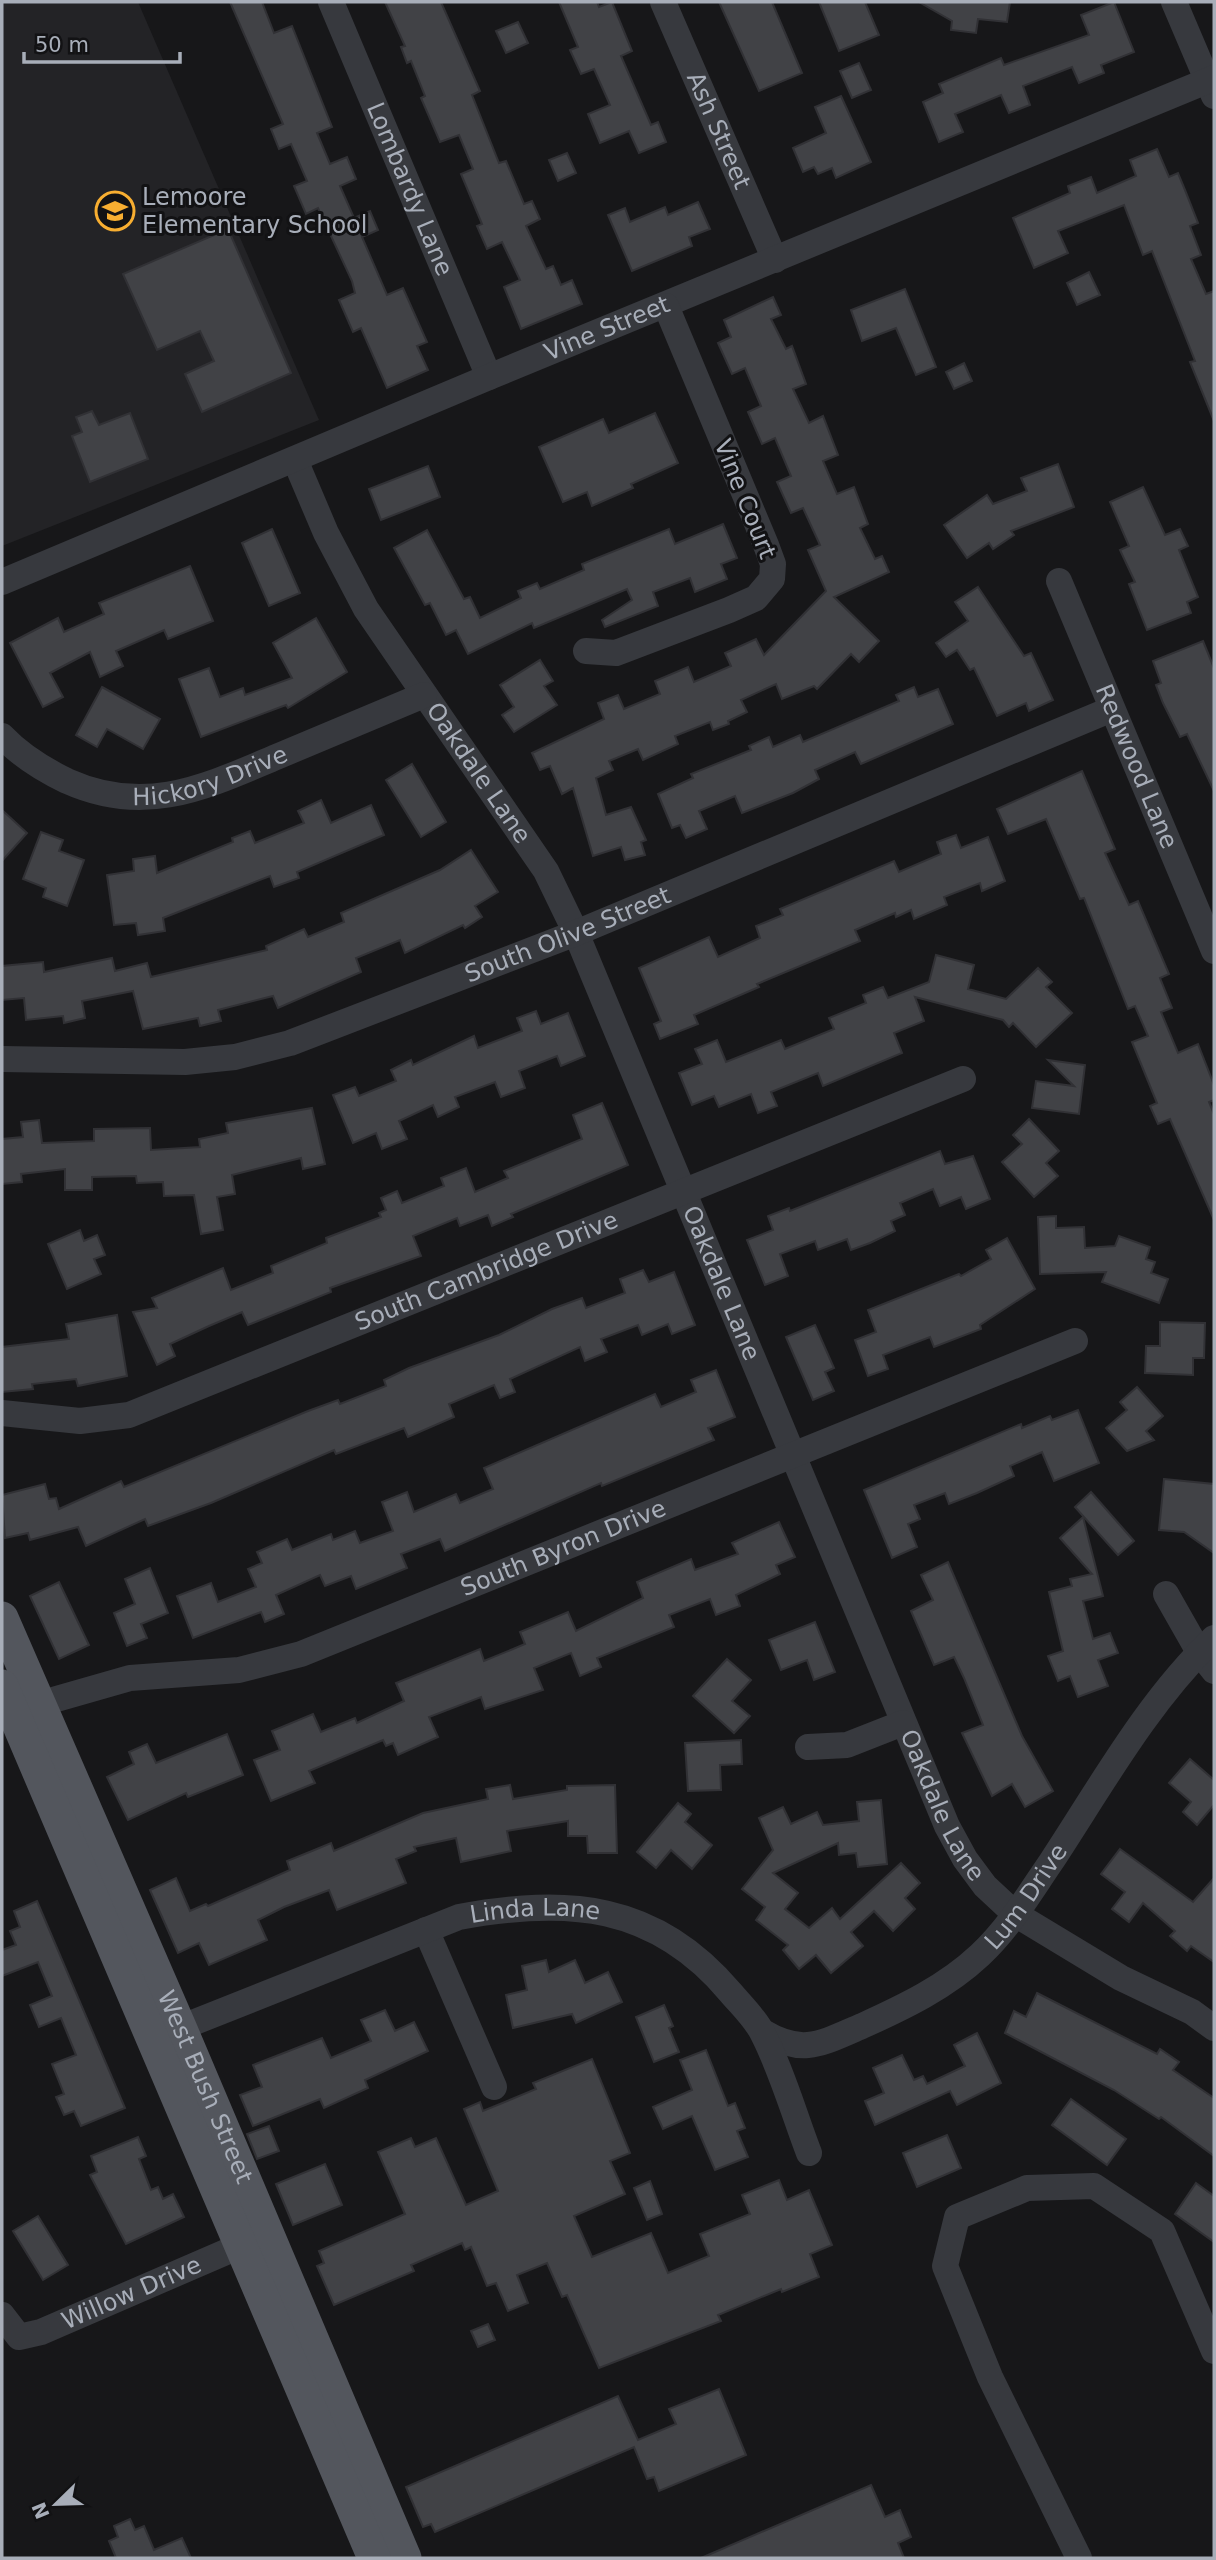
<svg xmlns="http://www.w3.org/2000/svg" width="1216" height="2560" viewBox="0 0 1216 2560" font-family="'DejaVu Sans',sans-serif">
  <rect width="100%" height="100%" fill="#171719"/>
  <polygon fill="#232326" points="2,2 138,2 319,420 2,546"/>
  <g fill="#414246" stroke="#313135" stroke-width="2">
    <polygon points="230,2 262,2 274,33 292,26 332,127 317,133 330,164 347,157 356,179 340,186 354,218 370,211 378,230 362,237 387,295 403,288 427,342 417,346 428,370 387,388 361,328 353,332 339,300 355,293 352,281 318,208 306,214 294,186 307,181 291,144 279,149 271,129 283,124"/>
    <polygon points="385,2 441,2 480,91 472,95 499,163 506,161 524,204 532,201 540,219 526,226 546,269 553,266 561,285 572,280 582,304 521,329 504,287 520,280 502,242 487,249 477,226 482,224 461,174 473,169 459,135 440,142 421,98 425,96 411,61 407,63 401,47 405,46"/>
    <polygon points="559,2 597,2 599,7 612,2 632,51 621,56 651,125 658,122 666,142 639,153 629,131 600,143 588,114 610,105 594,69 581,74 570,50 578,47"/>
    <polygon points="719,2 772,2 802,73 759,91"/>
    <polygon points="819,2 865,2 879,35 839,51"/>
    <polygon points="919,2 1010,2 1007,22 978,19 976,33 951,30 952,21"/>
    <polygon points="1114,2 1134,52 1101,65 1104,73 1079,83 1072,67 1023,86 1030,105 1009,113 1001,95 955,114 963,132 939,142 923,102 943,93 939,84 1001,58 1004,65 1089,35 1081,15"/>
    <polygon points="518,22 528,43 506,53 496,31"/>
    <polygon points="859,63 871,90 852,98 840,71"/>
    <polygon points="841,96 871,162 836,178 832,168 818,174 814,167 803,172 793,148 826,133 815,107"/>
    <polygon points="1157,149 1169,177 1178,173 1185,190 1198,223 1190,226 1201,255 1191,259 1206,294 1214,291 1214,421 1190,362 1195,361 1152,251 1143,255 1124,205 1058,231 1068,253 1034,268 1013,218 1070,193 1068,186 1091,177 1097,193 1136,176 1130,160"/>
    <polygon points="567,153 576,173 558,181 549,160"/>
    <polygon points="698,202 710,229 689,237 692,246 632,271 608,215 625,208 630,222 665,207 668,215"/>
    <polygon points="228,229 291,373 202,412 185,374 214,361 200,331 157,350 123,274"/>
    <polygon points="1089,272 1100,295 1077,305 1067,283"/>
    <polygon points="905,289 936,367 916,375 896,328 862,341 851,310"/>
    <polygon points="773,297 781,315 771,319 786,349 792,346 806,384 793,389 809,423 823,416 838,455 823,461 837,494 854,487 868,524 860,528 875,559 882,556 889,572 834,597 879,641 859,662 851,654 817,689 814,686 782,699 776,684 741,700 747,712 728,721 729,724 713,730 710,722 675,736 678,744 643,760 638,749 609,761 613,770 596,778 606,815 631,807 646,840 641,842 645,855 625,860 621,847 593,856 573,788 562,794 550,766 540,770 532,753 604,719 598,703 618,695 624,709 660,694 655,681 688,667 694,682 731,666 725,653 756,639 764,655 826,591 808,550 820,545 803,508 791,513 777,482 791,476 775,438 762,444 748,412 761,406 745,368 732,374 718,343 731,337 724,320"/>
    <polygon points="964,363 972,381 954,389 946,372"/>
    <polygon points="92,411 99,425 130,413 148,459 90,482 72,436 82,432 76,417"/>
    <polygon points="655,413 678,463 631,484 633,488 592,506 587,492 563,502 539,447 603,419 609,433"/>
    <polygon points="1058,464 1074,507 1011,531 1014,535 993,549 989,543 967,558 944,525 987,495 993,504 1027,491 1021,478"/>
    <polygon points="428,466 440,497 381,520 369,489"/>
    <polygon points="1143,487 1165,535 1180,529 1188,546 1179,550 1198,597 1187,602 1191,613 1147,630 1129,584 1135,582 1120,550 1129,546 1110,502"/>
    <polygon points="723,524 737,558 721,564 727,579 695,592 690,578 653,592 658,606 605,627 602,620 632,600 627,589 534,628 532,623 468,654 456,630 446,635 430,603 425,605 394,548 427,530 464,599 470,597 480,618 521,598 518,591 537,583 540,589 584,570 582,564 669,529 675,544"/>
    <polygon points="272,529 300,593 269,606 242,543"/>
    <polygon points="190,566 213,621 168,639 164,630 116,651 123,666 100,677 90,652 50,673 63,697 43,707 10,643 58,618 64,632 104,614 99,603"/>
    <polygon points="978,587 1024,656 1031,653 1053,700 1029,711 1026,703 997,716 974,668 970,670 957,650 946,657 936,643 968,621 955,602"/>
    <polygon points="316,618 347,672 288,708 286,705 201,737 179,679 209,668 220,697 243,688 245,695 292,678 273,643"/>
    <polygon points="1203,641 1214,668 1214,791 1187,734 1180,737 1163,703 1156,685 1161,683 1153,661"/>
    <polygon points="540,660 553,681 544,686 557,705 514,732 502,715 514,707 500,685"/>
    <polygon points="102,687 160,719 143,749 107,729 97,747 76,735"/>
    <polygon points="914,687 918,697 938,689 953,724 861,764 855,752 815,770 819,779 793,793 742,813 735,796 699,811 707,829 686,838 680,825 672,828 658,794 693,778 691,774 751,750 749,746 769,737 773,747 800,735 803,742 899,701 896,695"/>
    <polygon points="412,764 446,822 421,837 386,780"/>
    <polygon points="1082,771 1115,849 1105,853 1129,905 1138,901 1169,974 1160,978 1172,1008 1161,1012 1178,1053 1198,1044 1214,1085 1214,1100 1209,1102 1214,1114 1214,1220 1170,1119 1158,1124 1150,1106 1157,1103 1132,1042 1148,1036 1135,1006 1128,1009 1084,898 1080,899 1046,819 1008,834 997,809"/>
    <polygon points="321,800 331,823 371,805 384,835 297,872 299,878 274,887 270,876 163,918 165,931 138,935 136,923 114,925 107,875 134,871 133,859 155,856 157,873 233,842 232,838 250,831 255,843 304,823 298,811"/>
    <polygon points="2,810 27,833 2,861"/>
    <polygon points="41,832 63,840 59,851 84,860 67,906 43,897 46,888 23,879"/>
    <polygon points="956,835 961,848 988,837 1005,881 982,891 980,883 944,897 947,905 914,919 911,910 896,917 895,913 855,930 860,941 757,984 759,987 694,1015 698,1024 660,1039 654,1024 661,1021 639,968 709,937 718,957 760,938 756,926 783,915 780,909 894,861 899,872 941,854 937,842"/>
    <polygon points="471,850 498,892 475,906 482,917 465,928 463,925 405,953 400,940 356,958 361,972 278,1008 273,996 218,1010 221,1021 200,1026 198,1018 143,1029 133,991 82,1001 85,1018 64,1023 63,1016 26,1020 24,998 2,1000 2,966 43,962 44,972 112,958 115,971 147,963 151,977 267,950 266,946 304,929 308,937 344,922 341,913 440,870"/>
    <polygon points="936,955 974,965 968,989 1006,999 1038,968 1052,982 1046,987 1072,1013 1036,1047 1013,1023 1009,1027 1003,1020 915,997 924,1021 894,1033 902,1053 823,1086 818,1073 771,1092 777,1106 758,1113 751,1094 719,1107 714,1096 692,1105 679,1073 702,1064 695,1049 717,1040 726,1062 781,1040 785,1049 834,1029 829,1018 866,1003 863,995 883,987 888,998 929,982"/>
    <polygon points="536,1011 541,1024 568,1013 585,1056 561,1066 557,1056 519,1071 525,1088 501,1097 495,1082 455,1097 459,1107 438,1117 433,1105 399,1121 407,1139 382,1149 376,1133 353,1143 333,1095 355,1087 359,1096 396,1081 391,1070 411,1060 413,1065 474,1036 478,1048 522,1031 517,1018"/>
    <polygon points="1048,1060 1085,1065 1079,1114 1032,1108 1036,1081 1074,1086"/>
    <polygon points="602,1103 628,1165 511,1214 513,1217 492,1226 488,1215 460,1226 457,1218 413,1236 421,1256 330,1288 331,1292 248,1325 242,1312 209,1326 170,1344 175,1356 157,1365 133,1312 157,1308 152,1298 223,1268 231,1290 273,1273 271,1266 327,1243 326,1238 381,1217 379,1213 386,1210 381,1198 397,1191 402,1203 444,1186 441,1178 466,1168 475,1192 508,1178 504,1171 582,1139 573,1115"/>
    <polygon points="312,1108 325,1164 303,1169 301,1158 232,1175 235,1194 217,1197 223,1230 201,1234 194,1195 164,1196 163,1182 137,1183 136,1176 92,1177 92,1190 65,1190 65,1169 21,1174 22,1182 2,1184 2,1139 23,1137 21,1122 39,1120 42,1143 94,1141 94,1129 150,1128 151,1150 200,1147 199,1139 228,1133 226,1123"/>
    <polygon points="1029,1119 1059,1151 1046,1163 1058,1176 1034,1197 1002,1162 1022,1144 1013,1135"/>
    <polygon points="940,1151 945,1164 973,1156 990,1199 966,1209 961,1197 940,1206 933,1189 900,1203 905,1215 891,1221 895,1231 870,1243 851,1250 847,1239 818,1250 815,1241 780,1254 788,1276 765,1285 747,1240 773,1230 768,1216 789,1208 790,1211"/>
    <polygon points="1056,1216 1056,1228 1084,1227 1085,1248 1115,1246 1119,1236 1150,1247 1146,1259 1155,1262 1151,1273 1168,1279 1159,1303 1102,1282 1106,1272 1040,1274 1038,1217"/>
    <polygon points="80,1230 84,1241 97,1235 105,1255 94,1259 101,1274 67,1289 48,1244"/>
    <polygon points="1007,1238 1035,1289 980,1325 981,1329 934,1347 930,1337 883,1355 888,1369 868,1376 855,1340 876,1332 868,1310 959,1274 961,1276 991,1259 986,1250"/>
    <polygon points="643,1270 649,1282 674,1272 695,1325 672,1334 668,1324 642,1335 638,1325 601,1339 607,1352 585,1361 580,1347 510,1379 515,1392 500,1398 494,1385 449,1404 454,1417 408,1437 404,1428 336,1454 334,1450 211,1503 148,1526 145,1519 86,1546 78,1527 30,1540 28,1533 5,1538 2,1495 45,1484 49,1499 56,1498 59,1509 121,1481 124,1487 308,1411 338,1400 340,1404 386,1386 384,1380 409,1368 499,1335 552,1309 582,1298 586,1308 625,1293 620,1279"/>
    <polygon points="117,1315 127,1376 78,1386 76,1379 32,1384 33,1389 2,1392 2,1347 69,1339 66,1324"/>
    <polygon points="1160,1322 1205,1323 1204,1358 1193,1358 1193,1375 1145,1373 1146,1346 1160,1346"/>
    <polygon points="815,1325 834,1368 825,1372 834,1391 813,1400 786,1337"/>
    <polygon points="716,1370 735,1417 708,1428 714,1440 602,1486 601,1483 445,1551 440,1539 401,1554 407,1568 356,1589 351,1576 325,1586 320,1575 276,1595 284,1614 265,1622 261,1612 193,1638 177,1596 211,1583 218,1602 256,1587 248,1569 262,1563 257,1552 287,1539 292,1550 331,1534 333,1540 355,1531 360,1543 393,1531 382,1502 407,1492 414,1512 456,1494 460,1503 493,1489 484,1468 655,1394 661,1407 696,1392 691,1380"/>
    <polygon points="1137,1387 1163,1416 1146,1431 1154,1440 1127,1451 1106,1428 1127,1410 1120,1402"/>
    <polygon points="1078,1410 1099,1463 1054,1481 1042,1452 1010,1466 1014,1476 977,1493 949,1504 945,1493 914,1505 920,1519 908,1524 917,1547 892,1558 864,1490 1021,1424 1022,1428 1050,1416 1052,1420"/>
    <polygon points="1164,1479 1214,1484 1214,1553 1184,1532 1159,1530"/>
    <polygon points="1091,1492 1134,1541 1118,1555 1075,1507"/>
    <polygon points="1083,1517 1103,1596 1083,1601 1093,1639 1110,1633 1118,1653 1098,1660 1108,1686 1078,1697 1070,1676 1058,1681 1048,1656 1063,1651 1049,1592 1072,1586 1070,1579 1092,1574 1060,1538"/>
    <polygon points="779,1522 795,1557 776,1565 780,1574 736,1595 740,1606 716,1615 710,1599 669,1615 674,1627 597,1658 601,1667 580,1676 571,1653 534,1668 543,1690 485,1709 481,1697 429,1717 438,1737 398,1755 393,1743 386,1746 383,1740 309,1771 315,1783 271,1801 254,1760 280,1750 272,1731 313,1714 321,1732 355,1718 357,1723 404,1701 396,1683 480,1649 484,1661 525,1644 520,1632 568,1612 576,1631 643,1598 637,1582 691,1559 695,1570 738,1554 732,1543"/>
    <polygon points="948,1562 1022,1736 1053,1791 1025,1807 1012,1784 992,1796 962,1733 983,1725 964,1678 954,1657 934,1665 911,1611 933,1600 921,1575"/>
    <polygon points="150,1568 168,1613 141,1624 147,1638 127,1646 114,1613 135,1604 125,1579"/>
    <polygon points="59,1582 89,1645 59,1659 30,1596"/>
    <polygon points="815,1622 835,1672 814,1680 807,1660 781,1670 769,1640"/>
    <polygon points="727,1659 751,1680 732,1701 750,1716 734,1733 693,1696"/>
    <polygon points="227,1734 243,1775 188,1797 186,1793 128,1820 107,1777 134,1764 129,1752 147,1744 156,1763"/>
    <polygon points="741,1740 742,1764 720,1765 721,1790 688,1791 685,1743"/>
    <polygon points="1190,1759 1214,1780 1214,1805 1197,1825 1183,1812 1191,1802 1169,1783"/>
    <polygon points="510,1785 513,1799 567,1790 567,1786 615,1785 617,1853 588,1853 587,1836 568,1836 568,1821 507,1831 511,1851 461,1862 456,1838 414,1847 416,1851 396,1859 406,1883 337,1910 329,1890 284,1907 258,1920 267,1940 209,1965 199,1943 178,1953 150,1890 176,1878 190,1911 206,1904 208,1906 290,1870 287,1861 312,1851 331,1843 334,1851 423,1813 488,1799 486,1789"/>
    <polygon points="881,1800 887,1864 858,1867 856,1853 839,1855 838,1843 773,1873 798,1893 785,1909 809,1928 832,1908 840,1919 901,1863 920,1883 905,1898 915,1909 893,1931 874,1911 851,1932 863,1946 831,1973 816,1955 799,1969 783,1950 788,1945 756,1920 765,1907 742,1889 773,1850 759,1818 783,1807 791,1824 817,1812 823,1825 859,1821 857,1802"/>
    <polygon points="678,1803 691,1814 685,1822 712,1845 692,1869 671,1850 656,1868 637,1852"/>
    <polygon points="1120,1849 1193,1902 1214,1878 1214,1962 1191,1946 1187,1951 1170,1936 1175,1931 1143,1903 1129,1922 1112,1909 1125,1892 1101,1874"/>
    <polygon points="37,1901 125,2108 81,2126 74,2111 64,2115 56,2097 64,2094 52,2064 76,2055 61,2018 39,2027 30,2005 52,1996 38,1962 2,1976 2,1950 16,1945 10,1931 20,1927 14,1911"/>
    <polygon points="546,1960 549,1972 575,1960 585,1983 608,1972 622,2002 576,2023 572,2014 513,2028 506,1995 527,1990 522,1966"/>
    <polygon points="1037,1993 1157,2054 1160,2049 1179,2062 1173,2070 1214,2098 1214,2156 1161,2117 1159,2119 1114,2090 1005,2033 1014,2011 1026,2017"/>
    <polygon points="664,2005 673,2026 669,2028 679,2052 654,2062 636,2017"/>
    <polygon points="385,2010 395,2031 414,2022 428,2051 365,2080 368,2088 324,2108 320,2099 253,2126 240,2095 262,2087 253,2065 322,2038 331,2058 371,2041 361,2020"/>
    <polygon points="977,2033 1001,2083 957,2105 950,2091 875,2125 865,2101 884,2093 873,2068 902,2055 914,2080 923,2076 927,2084 965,2066 954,2045"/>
    <polygon points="706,2050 728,2106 735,2103 745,2128 737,2131 748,2157 715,2170 692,2116 663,2129 653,2107 692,2090 680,2060"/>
    <polygon points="592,2059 630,2153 610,2161 625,2194 574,2216 592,2257 651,2233 668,2273 709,2256 700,2234 750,2214 742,2195 779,2180 787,2200 809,2190 832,2245 810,2254 819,2277 782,2292 781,2289 718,2315 721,2321 599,2368 567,2295 562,2297 547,2263 517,2275 528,2303 508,2311 496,2283 487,2286 471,2247 465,2250 462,2243 411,2265 414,2271 334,2305 317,2266 324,2263 319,2251 405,2214 378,2152 411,2138 415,2147 436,2138 466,2205 498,2191 464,2109 480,2102 483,2111 536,2089 533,2083"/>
    <polygon points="1071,2099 1126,2139 1107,2165 1052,2125"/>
    <polygon points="269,2126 279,2151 257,2159 247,2134"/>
    <polygon points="947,2135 961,2168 917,2187 903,2153"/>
    <polygon points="138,2137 146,2156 139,2159 151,2190 158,2187 163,2199 173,2194 184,2217 126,2244 90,2175 97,2172 91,2156"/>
    <polygon points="325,2164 342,2205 293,2225 276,2184"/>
    <polygon points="650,2181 662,2214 647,2220 634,2188"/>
    <polygon points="1196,2183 1214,2196 1214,2242 1175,2214"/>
    <polygon points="38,2216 68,2265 43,2280 13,2231"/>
    <polygon points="488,2324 495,2340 478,2347 471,2331"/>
    <polygon points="719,2389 746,2455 659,2491 654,2477 647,2479 634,2447 435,2532 431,2524 423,2527 406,2487 618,2396 638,2440 676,2424 669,2409"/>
    <polygon points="871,2485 885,2517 900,2510 911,2537 898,2543 904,2558 701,2558"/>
    <polygon points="130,2519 135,2530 144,2526 154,2550 182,2538 191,2558 116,2558 109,2541 118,2537 114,2526"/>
  </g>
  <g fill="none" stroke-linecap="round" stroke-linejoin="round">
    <g stroke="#37393e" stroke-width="26">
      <path id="s1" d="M331,2L489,377"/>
      <path id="s2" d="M663,2L775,260"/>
      <polyline points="1174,2 1214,96"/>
      <path id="s3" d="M295,460L326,533L366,609L546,871L576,933L947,1826L965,1859L985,1886L1015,1914L1121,1978L1192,2012L1214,2028"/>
      <path id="s4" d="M1059,581L1214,951"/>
      <path id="s5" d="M2,582L489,377L1214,78"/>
      <polyline points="586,651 616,653 729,610 756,598 772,579 773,564 766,545 666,306"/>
      <path id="s6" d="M2,736C21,756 42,769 67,781C147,817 207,786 281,755C329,735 377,715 424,695"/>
      <path id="s7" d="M2,1059L185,1062L235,1057L290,1043L576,933L1112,709"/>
      <path id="s8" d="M2,1413L80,1421L129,1415L963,1079"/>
      <polyline points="1166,1594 1199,1652 1214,1671"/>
      <path id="s9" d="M22,1713L46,1702L130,1678L239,1670L301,1654L1075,1341"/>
      <polyline points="808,1747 847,1745 903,1723"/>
      <polyline points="426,1930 494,2087"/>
      <path id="s10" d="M763,2032C803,2056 822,2043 862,2026C904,2007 946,1987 980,1955C1009,1928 1029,1894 1051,1862C1101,1786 1148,1701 1214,1638"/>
      <path id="s11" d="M162,2035L459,1917C567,1897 655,1903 730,1992C741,2005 756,2019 763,2034C782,2071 794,2114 809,2153"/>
      <path id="s12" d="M2,2315L19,2337L41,2332L256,2239"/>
      <polyline points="1079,2558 990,2377 945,2266 957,2217 1027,2188 1094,2186 1162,2231 1214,2351"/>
    </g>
    <g stroke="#53565d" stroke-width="33">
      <path id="s13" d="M2,1618L180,2027L405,2558"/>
      <polyline points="2,1686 374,2558"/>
    </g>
  </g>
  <defs>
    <symbol id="school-ring" viewBox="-11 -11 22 22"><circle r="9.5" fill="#121214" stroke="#f7ae31" stroke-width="1.5"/><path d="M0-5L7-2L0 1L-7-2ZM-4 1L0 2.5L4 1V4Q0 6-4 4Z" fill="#f7ae31"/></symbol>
  </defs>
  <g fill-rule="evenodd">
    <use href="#school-ring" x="93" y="189" width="44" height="44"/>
  </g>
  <g text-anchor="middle" stroke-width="6" stroke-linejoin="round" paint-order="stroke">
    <g font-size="24" fill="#a8aeb9" stroke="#121214">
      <text dy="8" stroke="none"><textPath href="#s2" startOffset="140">Ash Street</textPath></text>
      <text dy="8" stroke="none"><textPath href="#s1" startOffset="203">Lombardy Lane</textPath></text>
      <text dy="8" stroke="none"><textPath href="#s5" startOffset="656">Vine Street</textPath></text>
      <text transform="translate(745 499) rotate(68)" y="8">Vine Court</text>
      <text dy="8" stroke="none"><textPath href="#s4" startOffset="201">Redwood Lane</textPath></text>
      <text dy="8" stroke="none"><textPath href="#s3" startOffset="364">Oakdale Lane</textPath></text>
      <text dy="8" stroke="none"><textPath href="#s6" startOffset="228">Hickory Drive</textPath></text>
      <text dy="8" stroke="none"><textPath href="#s7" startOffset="588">South Olive Street</textPath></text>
      <text dy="8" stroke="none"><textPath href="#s8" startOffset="513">South Cambridge Drive</textPath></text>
      <text dy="8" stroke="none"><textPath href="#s3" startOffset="931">Oakdale Lane</textPath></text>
      <text dy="8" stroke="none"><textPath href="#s9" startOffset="570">South Byron Drive</textPath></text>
      <text dy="8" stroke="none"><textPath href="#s3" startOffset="1498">Oakdale Lane</textPath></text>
      <text dy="8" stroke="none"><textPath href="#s10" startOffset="318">Lum Drive</textPath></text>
      <text dy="8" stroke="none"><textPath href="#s11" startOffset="396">Linda Lane</textPath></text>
      <text dy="8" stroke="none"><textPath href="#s13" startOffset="511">West Bush Street</textPath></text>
      <text dy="8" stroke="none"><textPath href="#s12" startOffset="149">Willow Drive</textPath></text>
    </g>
    <g font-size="24" fill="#a8aeb9" stroke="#121214" text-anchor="start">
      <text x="142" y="205">Lemoore<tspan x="142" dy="28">Elementary School</tspan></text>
    </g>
  </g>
  <rect width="1216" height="2560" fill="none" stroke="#a8aeb9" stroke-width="7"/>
  <g transform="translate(56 2504) rotate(247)" stroke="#121214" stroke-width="5" paint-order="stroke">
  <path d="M0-5L12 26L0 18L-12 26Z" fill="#a8aeb9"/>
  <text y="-10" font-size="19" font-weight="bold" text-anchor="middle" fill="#a8aeb9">N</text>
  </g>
  <path d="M24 52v10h156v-10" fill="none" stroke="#a8aeb9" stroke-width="3.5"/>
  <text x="35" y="52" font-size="21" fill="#a8aeb9" stroke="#121214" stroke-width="5" paint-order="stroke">50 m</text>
</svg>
